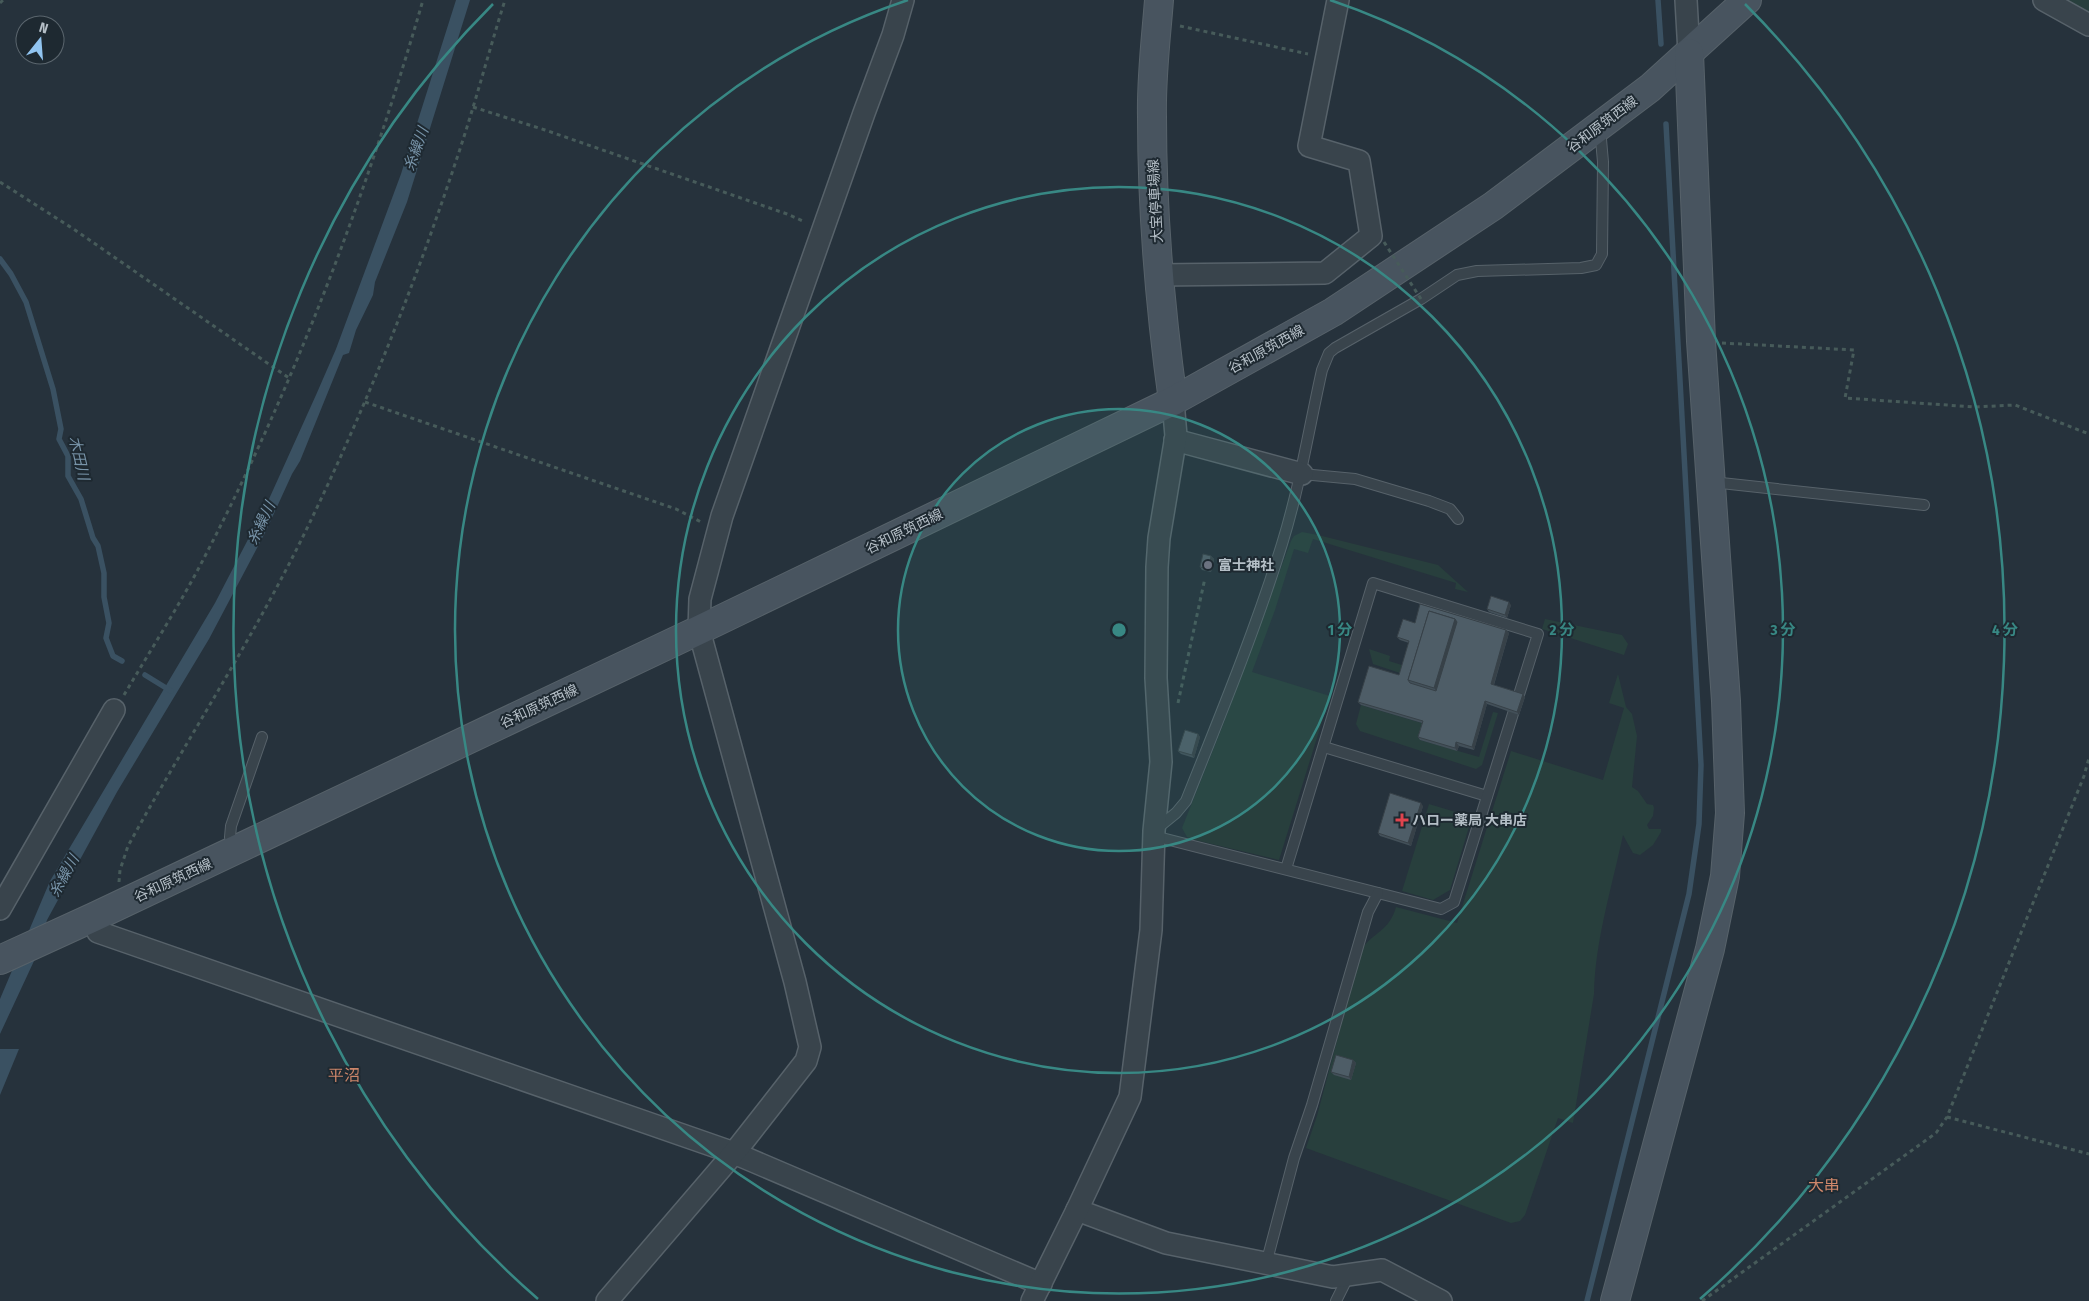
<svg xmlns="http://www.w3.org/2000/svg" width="2089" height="1301" viewBox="0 0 2089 1301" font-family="'Fira Sans Condensed','Noto Sans JP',sans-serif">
  <rect width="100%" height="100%" fill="#26323c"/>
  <g fill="#283f3d">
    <polygon points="2059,0 2089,0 2089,16"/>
    <polygon points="1302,532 1318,535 1438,565 1468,592 1455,589 1456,583 1313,539 1308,553 1294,549 1275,610 1252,672 1330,696 1279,860 1195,840 1187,837 1182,828 1223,725 1291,541 1294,536"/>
    <polygon points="1545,619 1622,635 1628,644 1624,655 1542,629"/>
    <polygon points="1369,649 1390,656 1389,661 1405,666 1403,674 1373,664"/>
    <path d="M1618,674L1626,707L1632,714L1637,736L1632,787L1638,791L1647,804L1653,805L1654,808L1653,816L1647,825L1649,829H1661V832L1653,845L1640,855L1633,853L1623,835C1612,887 1595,941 1594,994L1573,1123L1558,1118L1525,1215L1520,1221L1511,1223L1306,1148L1317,1116L1361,950C1374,931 1389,932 1396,907L1457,923L1511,751L1603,780L1624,708L1609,703Z"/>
    <polygon points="1361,705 1425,724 1420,740 1479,757 1493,712 1498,713 1482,765 1476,769 1360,731 1356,724"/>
    <polygon points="1429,804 1472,817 1450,890 1433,900 1402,891"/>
  </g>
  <g fill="#3a5162">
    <polygon points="456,0 470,0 407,202 375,282 373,295 356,330 349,353 343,355 300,461 292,474 266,531 209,639 117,792 47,920 34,961 0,1034 0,999 50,881 215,603 269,499 316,395 336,349 401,174"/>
    <polygon points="0,1049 19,1049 0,1095"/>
  </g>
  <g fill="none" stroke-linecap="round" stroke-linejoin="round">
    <g stroke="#3a5162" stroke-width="5.5">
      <polyline points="1658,0 1661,44"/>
      <polyline points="0,259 11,274 26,302 53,389 61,429 59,439 68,456 68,476 81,499 93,538 98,546 104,573 104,597 109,623 106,638 113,656 122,661"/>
      <polyline points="145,675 171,691"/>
      <polyline points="1587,1301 1689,894 1699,824 1701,765 1666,124"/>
    </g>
    <defs>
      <g id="lane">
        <polyline points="1302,474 1355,479 1429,501 1450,509 1458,519"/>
        <polyline points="1712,482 1924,505"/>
        <polyline points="1324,747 1487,796"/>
        <path d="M1155,830L1176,813L1186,801C1220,716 1255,631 1282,544C1300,486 1309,428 1322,370L1329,353L1335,348L1421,299L1457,275L1477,271L1581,268L1596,265L1602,254L1603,162L1600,128"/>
        <polyline points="1154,836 1441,909 1454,902 1538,634 1373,583 1286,869"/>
        <polyline points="233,850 230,837 231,826 262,737"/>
        <polyline points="1266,1264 1294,1158 1312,1105 1368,912 1378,893"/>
        <polyline points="1336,1301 1349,1275"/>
      </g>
      <g id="street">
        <polyline points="1686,0 1689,53"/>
        <polyline points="2044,0 2089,25"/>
        <polyline points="1158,275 1325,273 1371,236 1359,161 1309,146 1338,0"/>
        <polyline points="1175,440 1302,474"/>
        <polyline points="0,909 114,710"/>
        <polyline points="94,917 98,932 734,1153 1041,1284"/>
        <polyline points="1077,1210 1166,1243 1333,1277 1382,1270 1441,1301"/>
        <polyline points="607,1301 734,1153 806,1061 810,1047 795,982 699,630 700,599 722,516 864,113 893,35 903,0"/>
        <polyline points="1032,1301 1077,1210 1130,1097 1151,930 1154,831 1161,762 1156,678 1157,567 1159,538 1176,436 1173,401"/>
      </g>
      <g id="secondary">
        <path d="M1159,0C1156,39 1151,78 1152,117C1152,212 1160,307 1173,401"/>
        <polyline points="0,960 94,917 699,630 1173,401 1333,312 1493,206 1650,88 1747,0"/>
        <polyline points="1615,1301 1710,949 1725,876 1730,813 1726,701 1701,341 1689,53"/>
      </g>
    </defs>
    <use href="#lane" stroke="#57626a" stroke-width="12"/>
    <use href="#street" stroke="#57626a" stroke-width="24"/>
    <use href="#secondary" stroke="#57626a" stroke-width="30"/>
    <g stroke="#475b5a" stroke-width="3" stroke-dasharray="4 4" stroke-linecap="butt">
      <polyline points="0,3 3,0"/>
      <polyline points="1180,26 1308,54"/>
      <polyline points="473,107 545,130 787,214 805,222"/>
      <polyline points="0,182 75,230 289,378"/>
      <polyline points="1722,343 1854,350 1845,398 1975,407 2015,405 2089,434"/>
      <polyline points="365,402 676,509 701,522"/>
      <path d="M124,695C150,651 179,606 203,560C296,382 367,193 423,0"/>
      <polyline points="1178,703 1205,578"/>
      <path d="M119,882L120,870L128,846C188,737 257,633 311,520C367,404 415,284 456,161C474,108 488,54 505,0"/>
      <polyline points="1947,1117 2089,1154"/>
      <polyline points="1702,1301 1936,1133 1947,1117 2084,776 2089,758"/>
    </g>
    <use href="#lane" stroke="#39444c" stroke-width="10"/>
    <use href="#street" stroke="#39444c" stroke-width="21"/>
    <use href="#secondary" stroke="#48545f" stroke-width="28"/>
    <polyline stroke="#475b5a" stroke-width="3" stroke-dasharray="4 4" stroke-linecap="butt" points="1384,242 1421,299"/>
  </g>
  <g fill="#435059">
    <polygon points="1211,556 1214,559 1211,572 1202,570 1200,567"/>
    <polygon points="1511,605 1507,618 1489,612 1487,609"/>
    <polygon points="1415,623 1506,630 1509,633 1494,685 1523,694 1525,697 1519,715 1487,704 1474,750 1459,746 1457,751 1420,740 1418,737 1422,723 1361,705 1358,702 1399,675 1409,643 1400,640 1397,637"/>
    <polygon points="1198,734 1200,737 1194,758 1181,754 1178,751"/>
    <polygon points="1423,806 1411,846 1380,836 1378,833"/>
    <polygon points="1353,1060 1356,1063 1351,1080 1334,1075 1331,1072"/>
  </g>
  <g fill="#374148">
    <polygon points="1211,556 1214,559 1211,572 1209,569"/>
    <polygon points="1509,602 1511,605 1507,618 1505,615"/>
    <polygon points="1455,619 1460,625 1439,694 1434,688"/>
    <polygon points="1506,630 1509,633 1493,687 1491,684"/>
    <polygon points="1523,694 1525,697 1519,715 1517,712"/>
    <polygon points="1485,701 1487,704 1474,750 1472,747"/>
    <polygon points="1198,734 1200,737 1194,758 1192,755"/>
    <polygon points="1456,742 1459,746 1457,751 1455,748"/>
    <polygon points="1421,803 1423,806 1411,846 1408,843"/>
    <polygon points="1353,1060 1356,1063 1351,1080 1349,1077"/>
  </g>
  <g fill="#4e5d67" stroke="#374148" fill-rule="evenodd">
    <polygon points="1203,554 1211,556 1209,569 1200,567"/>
    <polygon points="1491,596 1509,602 1505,615 1487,609"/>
    <path d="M1420,604L1506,630L1491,684L1523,694L1517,712L1485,701L1472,747L1456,742L1455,748L1418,737L1423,721L1358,702L1369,666L1399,675L1409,641L1397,637L1403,619L1415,623ZM1429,611L1455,619L1457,622L1436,691L1410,683L1408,680Z"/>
    <polygon points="1429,611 1455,619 1434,688 1408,680"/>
    <polygon points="1185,730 1198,734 1192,755 1178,751"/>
    <polygon points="1390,793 1421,803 1408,843 1378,833"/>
    <polygon points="1336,1055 1353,1060 1349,1077 1331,1072"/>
  </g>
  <circle cx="1119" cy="630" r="221" fill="#388884" fill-opacity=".12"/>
  <g fill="none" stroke="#388884" stroke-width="2.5">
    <circle cx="1119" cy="630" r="221"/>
    <circle cx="1119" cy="630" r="443"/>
    <path d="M1330 0A664 664 0 1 1 908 0"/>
    <path d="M538 1299A886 886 0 0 1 493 4M1745 4A886 886 0 0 1 1700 1299"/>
  </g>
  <circle fill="#6b7280" stroke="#1e2931" stroke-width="2" cx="1208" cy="565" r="5"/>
  <path fill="#e0444e" stroke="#1e2931" stroke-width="2" d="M1399.5 812.5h5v5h5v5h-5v5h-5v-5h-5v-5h5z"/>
  <g text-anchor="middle" stroke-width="4" stroke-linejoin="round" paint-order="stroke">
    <g font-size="14" fill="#b5bfc7" stroke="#1e2931">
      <text transform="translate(1602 124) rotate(-37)" y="5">谷和原筑西線</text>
      <text transform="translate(1155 201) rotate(-93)" y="5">大宝停車場線</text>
      <text transform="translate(1266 349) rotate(-29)" y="5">谷和原筑西線</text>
      <text transform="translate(904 531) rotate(-26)" y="5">谷和原筑西線</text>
      <text transform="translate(539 706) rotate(-25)" y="5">谷和原筑西線</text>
      <text transform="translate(173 880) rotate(-25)" y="5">谷和原筑西線</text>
    </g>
    <g font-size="14" font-weight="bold" fill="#b5bfc7" stroke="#1e2931" text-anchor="start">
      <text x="1218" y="570">富士神社</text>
      <text x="1412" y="825">ハロー薬局 大串店</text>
    </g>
    <g font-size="15" font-style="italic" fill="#7894a9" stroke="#1e2931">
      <text transform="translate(416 149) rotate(-70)" y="5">糸繰川</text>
      <text transform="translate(79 458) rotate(77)" y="5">木田川</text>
      <text transform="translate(261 523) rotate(-64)" y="5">糸繰川</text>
      <text transform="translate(64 876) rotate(-61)" y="5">糸繰川</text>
    </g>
    <g font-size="16" fill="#cd866a" stroke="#1e2931">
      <text x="344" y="1081">平沼</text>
      <text x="1824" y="1191">大串</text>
    </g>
  </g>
  <circle cx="1119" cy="630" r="8" fill="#388884" stroke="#1e2931" stroke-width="2.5"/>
  <g font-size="15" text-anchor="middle" font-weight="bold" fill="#388884" stroke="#1e2931" stroke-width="4" stroke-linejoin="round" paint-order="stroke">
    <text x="1340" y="635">1 分</text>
    <text x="1562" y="635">2 分</text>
    <text x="1783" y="635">3 分</text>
    <text x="2005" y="635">4 分</text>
  </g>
  <g transform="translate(40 40) rotate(17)"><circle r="24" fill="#1e2931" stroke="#5a656d"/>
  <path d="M0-4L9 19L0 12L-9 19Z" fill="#91c4f0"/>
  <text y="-8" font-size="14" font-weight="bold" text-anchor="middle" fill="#b5bfc7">N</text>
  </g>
</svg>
